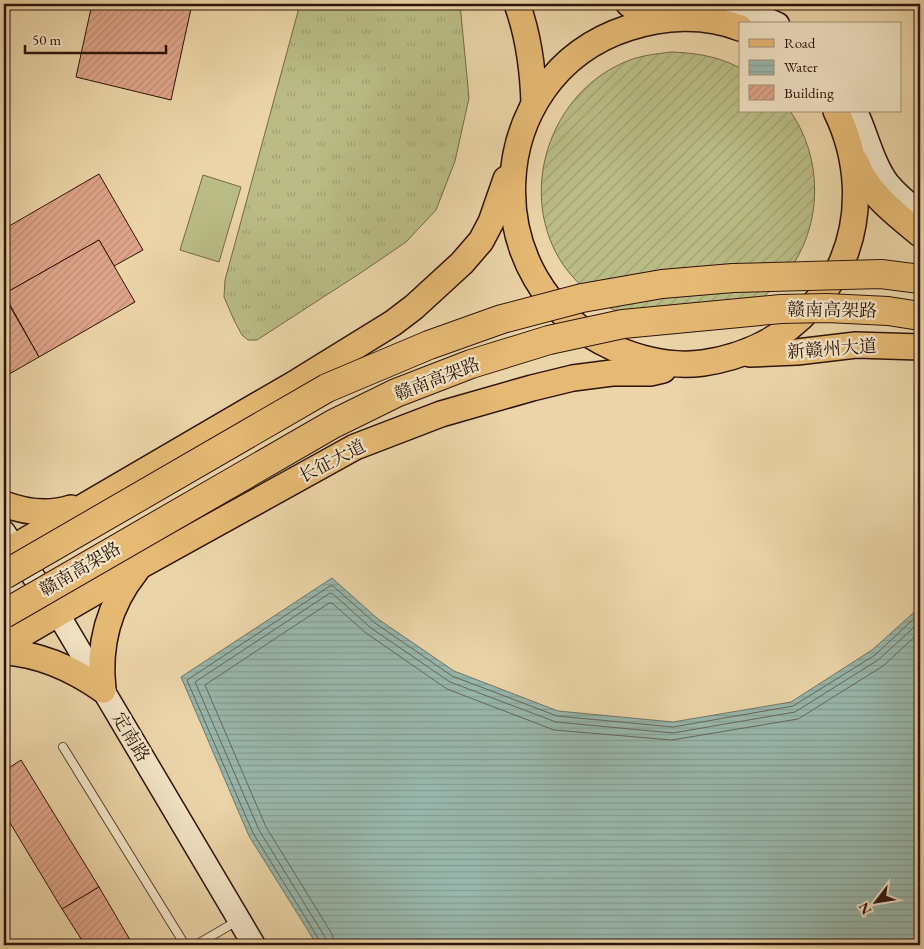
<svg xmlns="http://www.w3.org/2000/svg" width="924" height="949" viewBox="0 0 924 949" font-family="'EB Garamond','Noto Serif SC',serif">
  <defs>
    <pattern id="grass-tufts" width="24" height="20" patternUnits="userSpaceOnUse" patternTransform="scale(1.25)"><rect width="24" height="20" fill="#babc85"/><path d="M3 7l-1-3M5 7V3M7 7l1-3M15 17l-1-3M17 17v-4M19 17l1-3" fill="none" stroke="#a0a172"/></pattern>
    <pattern id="garden-furrows" width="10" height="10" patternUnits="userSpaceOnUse" patternTransform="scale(1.25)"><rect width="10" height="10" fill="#babc85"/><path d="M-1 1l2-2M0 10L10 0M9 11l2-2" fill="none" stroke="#a0a172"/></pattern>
    <pattern id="water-rules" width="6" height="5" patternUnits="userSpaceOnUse" patternTransform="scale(1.25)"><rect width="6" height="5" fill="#99b8ad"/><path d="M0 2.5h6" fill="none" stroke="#849d94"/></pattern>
    <pattern id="building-hatch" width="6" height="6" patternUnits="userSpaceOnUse" patternTransform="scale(1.25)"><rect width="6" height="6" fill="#dfa58a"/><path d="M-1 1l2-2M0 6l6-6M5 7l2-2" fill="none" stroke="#c08d76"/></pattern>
  </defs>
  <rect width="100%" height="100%" fill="#ebd5a8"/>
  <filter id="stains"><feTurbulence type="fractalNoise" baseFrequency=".004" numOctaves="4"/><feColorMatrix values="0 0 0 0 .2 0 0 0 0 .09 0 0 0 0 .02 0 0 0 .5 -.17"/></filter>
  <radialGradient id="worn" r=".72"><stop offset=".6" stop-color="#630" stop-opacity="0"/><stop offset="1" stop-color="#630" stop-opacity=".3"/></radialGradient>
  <polygon fill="url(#grass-tufts)" stroke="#746847" points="300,4 460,4 469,98 455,161 436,210 406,242 362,272 257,340 248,340 242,335 234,320 224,297 225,280"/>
  <path fill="url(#garden-furrows)" stroke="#746847" d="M671,52C695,53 718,56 740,68V111H790C820,153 823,213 797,258C787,276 772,290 756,303L622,315C599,302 580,288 564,266C515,195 549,90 630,60C643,55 657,54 671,52Z"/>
  <polygon fill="#babc85" stroke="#746847" points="203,175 241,187 219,262 180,250"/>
  <polygon fill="url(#water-rules)" stroke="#6e766b" points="332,578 378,619 454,671 558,711 673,722 791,702 872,650 920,607 920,945 317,945 249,836 181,677"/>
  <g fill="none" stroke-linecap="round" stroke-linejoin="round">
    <g stroke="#64665b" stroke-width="1">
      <polyline points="321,945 320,941 253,833 187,680 330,586 333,586 375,623 452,676 557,716 673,727 793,706 875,655 920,613"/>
      <polyline points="327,945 325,937 259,830 195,682 330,593 333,594 371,628 450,682 556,722 673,733 795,712 878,660 920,622"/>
      <polyline points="335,945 332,934 266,827 205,685 329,603 332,603 366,633 447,689 554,730 672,740 798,719 883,666 920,632"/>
    </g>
  </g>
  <g fill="url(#building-hatch)" stroke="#2e1309">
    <polygon points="92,4 192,4 171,100 76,77"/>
    <polygon points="99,174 143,250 114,266 99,240 4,294 4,260 10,257 4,245 4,229"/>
    <polygon points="99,240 135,302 39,357 4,294"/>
    <polygon points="4,296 39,357 4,377"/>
    <polygon points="21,760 99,887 62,909 4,813 4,771"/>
    <polygon points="99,887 133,945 85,945 62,909"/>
  </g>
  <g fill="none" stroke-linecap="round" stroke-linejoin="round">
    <defs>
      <g id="lane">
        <polyline points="63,747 185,945"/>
        <polyline points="196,945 237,921"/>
      </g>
      <g id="secondary">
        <polyline points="733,4 778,24"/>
        <path d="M856,111C867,134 873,163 888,183C897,194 909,204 920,212"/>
        <polyline points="4,532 58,614 254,945"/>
      </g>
      <g id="primary">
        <path d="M517,4C529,37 533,69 534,104L532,108"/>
        <polyline points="629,4 646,15 666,17"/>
        <path d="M740,28C704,14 664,16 628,28C480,76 473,286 614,348C642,360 673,367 703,363C744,357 783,339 811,307C816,301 822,296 826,289C831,281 837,272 841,264C863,215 859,158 836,111"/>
        <path d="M856,162C866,192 897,215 920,234"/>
        <polyline points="750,354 797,352 856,345 920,347"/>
        <path d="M4,504C25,512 49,515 71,508"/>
        <polyline points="4,553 299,381 393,323 414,307 462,263 481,241 491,222 506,179"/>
        <polyline points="4,645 140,566 355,447 441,414 532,388 573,378 612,373 650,373 663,370"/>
        <path d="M4,652C41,654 73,669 103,690"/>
        <path d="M103,690C98,646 108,606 136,571"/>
      </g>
    </defs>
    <use href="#lane" stroke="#5d4431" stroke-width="10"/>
    <use href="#secondary" stroke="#2e1309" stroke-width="25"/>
    <use href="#primary" stroke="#2e1309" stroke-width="28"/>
    <use href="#lane" stroke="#f2e4c6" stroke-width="8"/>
    <use href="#secondary" stroke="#f2e4c6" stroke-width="22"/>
    <use href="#primary" stroke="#e6ba74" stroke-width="25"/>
    <defs>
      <g id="highway-bridge">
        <polyline points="4,575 327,388 429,345 502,319 582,298 662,284 733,278 881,274 920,279"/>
        <polyline points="4,614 333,424 396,393 471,364 549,340 623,324 781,309 827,308 888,311 920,316"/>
      </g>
    </defs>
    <use href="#highway-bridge" stroke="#2e1309" stroke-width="30" stroke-linecap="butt"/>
    <use href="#highway-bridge" stroke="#e6ba74" stroke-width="28"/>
  </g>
  <g text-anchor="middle" stroke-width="4.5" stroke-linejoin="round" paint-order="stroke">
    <g font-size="18" fill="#2e1309" stroke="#f2e4c6">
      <text transform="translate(832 310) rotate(1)" y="6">赣南高架路</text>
      <text transform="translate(832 349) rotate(-4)" y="6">新赣州大道</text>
      <text transform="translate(437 379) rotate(-21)" y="6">赣南高架路</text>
      <text transform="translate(332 461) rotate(-27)" y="6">长征大道</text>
      <text transform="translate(80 569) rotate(-30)" y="6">赣南高架路</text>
      <text transform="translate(131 737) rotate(59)" y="6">定南路</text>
    </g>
  </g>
  <rect width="924" height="949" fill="none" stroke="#ebd5a8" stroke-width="20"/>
  <rect x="5" y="5" width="914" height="939" fill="none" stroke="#2e1309" stroke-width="2.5"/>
  <rect x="10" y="10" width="904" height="929" fill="none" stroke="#2e1309"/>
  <rect x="739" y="22" width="162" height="90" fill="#f2e4c6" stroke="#a4907a"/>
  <rect x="749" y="39" width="25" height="8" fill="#e6ba74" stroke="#a4907a"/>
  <text x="784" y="48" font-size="15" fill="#2e1309">Road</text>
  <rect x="749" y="60" width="25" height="15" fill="url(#water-rules)" stroke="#a4907a"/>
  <text x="784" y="72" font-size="15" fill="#2e1309">Water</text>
  <rect x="749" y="85" width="25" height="15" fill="url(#building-hatch)" stroke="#a4907a"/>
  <text x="784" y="98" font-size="15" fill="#2e1309">Building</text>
  <g transform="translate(876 902) rotate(239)" stroke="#f2e4c6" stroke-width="4" paint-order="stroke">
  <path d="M0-4L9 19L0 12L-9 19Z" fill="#2e1309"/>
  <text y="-8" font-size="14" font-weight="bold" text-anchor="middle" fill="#2e1309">N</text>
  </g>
  <path d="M25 45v8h141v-8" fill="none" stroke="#2e1309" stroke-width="2.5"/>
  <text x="32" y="45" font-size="15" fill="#2e1309" stroke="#f2e4c6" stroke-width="4" paint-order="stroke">50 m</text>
  <rect width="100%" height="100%" filter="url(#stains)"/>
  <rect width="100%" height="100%" fill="url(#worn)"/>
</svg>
